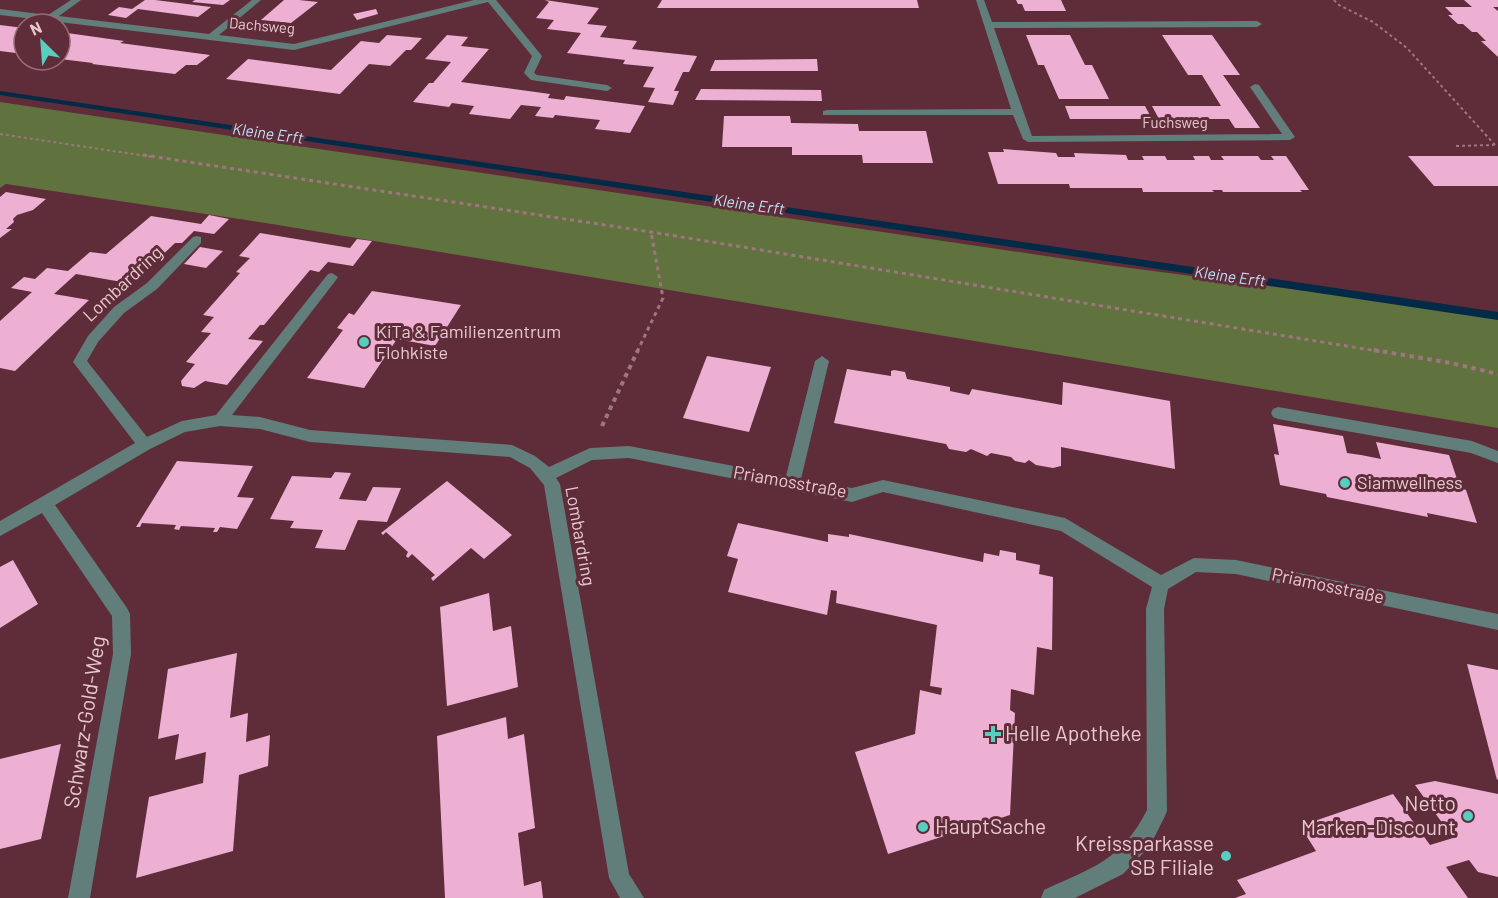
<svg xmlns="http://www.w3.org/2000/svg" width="1498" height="898" viewBox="0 0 1498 898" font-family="Barlow,sans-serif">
  <rect width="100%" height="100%" fill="#5f2d3a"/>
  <polygon fill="#60723d" points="0,102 1107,265 1498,316 1498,428 272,224 6,184 0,188"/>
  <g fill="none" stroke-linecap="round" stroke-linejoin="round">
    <polygon fill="#012a46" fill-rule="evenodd" points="0,91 1498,312 1498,320 0,95"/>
  </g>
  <g fill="#edb0d2">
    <polygon points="145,0 155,0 211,7 198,17 138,9 126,18 108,15 119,7 132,9"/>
    <polygon points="195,0 230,0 223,5 192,2"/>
    <polygon points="284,0 299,0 318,2 291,23 261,20"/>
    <polygon points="545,0 599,8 587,24 607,26 600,37 637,41 632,49 697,56 689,72 683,72 674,91 679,91 673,105 648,102 655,88 643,87 654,67 623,64 625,60 567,53 581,33 547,29 554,20 536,18 549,2"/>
    <polygon points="662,0 917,0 919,8 657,8"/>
    <polygon points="1016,0 1061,0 1066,11 1025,11 1022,4 1018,4"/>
    <polygon points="1464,0 1498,0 1498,7 1493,7 1498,11 1498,57 1481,41 1486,41 1477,32 1472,32 1463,24 1458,24 1448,15 1453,15 1445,7 1472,7"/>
    <polygon points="376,9 378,14 357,20 353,14"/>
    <polygon points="0,25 24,28 24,54 0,51"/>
    <polygon points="60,32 124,41 120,43 210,55 197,65 186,65 175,74 92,64 93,63 60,59"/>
    <polygon points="387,35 422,38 411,50 406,50 390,66 369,64 340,94 226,79 248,59 331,70 361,41 379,43"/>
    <polygon points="447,35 468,37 461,46 489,49 461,82 550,94 548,98 564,100 566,96 645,106 630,133 595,129 600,120 555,115 553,118 535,116 541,107 521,105 510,119 469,114 474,106 452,103 449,107 413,102 429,83 433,83 451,62 425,59"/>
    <polygon points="1026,35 1070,35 1085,65 1092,65 1109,99 1059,99 1044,65 1038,65"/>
    <polygon points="1162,35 1212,35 1240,75 1223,75 1260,128 1235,128 1229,119 1159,119 1152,106 1221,106 1202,75 1188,75"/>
    <polygon points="817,59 818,71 710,71 715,60"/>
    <polygon points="701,89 821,90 822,101 695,100"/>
    <polygon points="1065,106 1145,106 1152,119 1070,119"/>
    <polygon points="724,116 790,116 791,123 858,124 859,131 926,131 933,163 863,163 862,155 792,155 792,147 722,147"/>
    <polygon points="1003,149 1056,153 1058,157 1075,157 1074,153 1126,155 1128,160 1144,160 1142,156 1165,156 1167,160 1195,160 1193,156 1209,156 1211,160 1224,160 1221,156 1258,156 1261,160 1274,160 1271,156 1286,156 1309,190 1300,190 1302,192 1223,192 1222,190 1212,190 1214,192 1143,192 1142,188 1070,188 1069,184 998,184 988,152 1004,152"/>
    <polygon points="1408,156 1498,156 1498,186 1434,186"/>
    <polygon points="6,192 46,199 33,210 17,215 13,219 14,222 6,229 12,229 0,238 0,197"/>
    <polygon points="209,215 229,219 214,234 194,231 182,243 175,243 154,263 144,261 122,282 76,274 54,294 89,300 15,371 0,368 0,321 32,292 11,288 24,277 35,279 47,268 68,271 90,252 106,254 151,216 201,224"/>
    <polygon points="260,233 350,248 357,239 372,241 353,266 328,262 319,272 310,270 264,325 260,325 248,339 263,341 227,385 205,381 194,388 182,386 181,381 195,364 186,362 211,333 201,332 214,317 203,315 240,273 236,272 250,258 239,256"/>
    <polygon points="200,247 223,251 206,268 184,264"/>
    <polygon points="372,291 461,305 435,346 397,339 364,388 307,378 343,330 337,328 349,313 354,315"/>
    <polygon points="707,356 771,367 749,432 683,418"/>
    <polygon points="847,369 891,376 891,371 894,370 905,372 907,379 950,387 950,391 969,395 972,389 1062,405 1063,382 1170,401 1175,469 1061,447 1061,466 1053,468 1036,465 1029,460 1025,463 1015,461 1011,457 991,453 987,456 971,449 966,452 949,449 946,444 834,423"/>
    <polygon points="1273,424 1343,436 1347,453 1361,455 1381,459 1376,442 1449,455 1460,488 1466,490 1477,523 1427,513 1428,517 1327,497 1326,494 1280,485 1274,454 1279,455"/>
    <polygon points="177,461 253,466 237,497 254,498 237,529 220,527 217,532 213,532 215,528 181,526 179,530 174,529 176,525 142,523 140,527 136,527"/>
    <polygon points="335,472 351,473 339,499 366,501 373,487 401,488 387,522 358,520 345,550 315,548 323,530 290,528 294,521 270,519 292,476 331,478"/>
    <polygon points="447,481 512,535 484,559 471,548 433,581 431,578 435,575 412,554 408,558 406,556 408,552 386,532 383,535 381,533"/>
    <polygon points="738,523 828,542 828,534 849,537 849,534 983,562 984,553 999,556 1000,550 1016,553 1016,560 1040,565 1039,574 1053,577 1052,650 1037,647 1034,695 1011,689 1010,710 1015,713 1010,815 888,854 855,752 915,734 920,690 941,695 942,688 930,686 937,625 836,603 837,591 831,590 827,615 728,592 738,559 727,556"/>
    <polygon points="13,560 38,604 0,628 0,567"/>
    <polygon points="489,593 493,631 511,626 518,687 447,706 440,607"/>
    <polygon points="237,653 230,718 248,713 246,742 270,735 268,766 239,775 233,851 136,878 149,797 203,783 206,752 175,760 179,734 158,739 168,669"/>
    <polygon points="1467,664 1498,670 1498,779 1497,780"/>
    <polygon points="506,717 508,739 524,734 535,828 518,833 524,886 541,881 543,898 445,898 437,736"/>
    <polygon points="61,744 41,839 0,849 0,759"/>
    <polygon points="1435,781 1498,794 1498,877 1478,872 1469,860 1446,867 1468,898 1235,898 1246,894 1237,880 1316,851 1300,826 1393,794 1430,845 1453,838 1415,785"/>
  </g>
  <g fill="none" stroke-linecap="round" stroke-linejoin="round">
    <g stroke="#9f757f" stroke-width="2" stroke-dasharray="3 3" stroke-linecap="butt">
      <polyline points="1334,0 1339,5 1373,22 1407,48 1495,145"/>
      <polyline points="0,134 153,157"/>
      <polyline points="1456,146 1494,145"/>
    </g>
    <g stroke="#9f757f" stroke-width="3" stroke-dasharray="4 4" stroke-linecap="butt">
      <polyline points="143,155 651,232 1383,352"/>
      <polyline points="637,352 663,298 651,232"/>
    </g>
    <g stroke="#9f757f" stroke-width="4" stroke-dasharray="4.5 4.5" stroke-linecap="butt">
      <polyline points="1374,350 1451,363 1498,374"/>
      <polyline points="602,426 638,350"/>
    </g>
    <g fill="#617e7a" fill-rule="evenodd">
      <polygon points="71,0 81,0 59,16 209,34 252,0 261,0 219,35 294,44 474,0 496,0 542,56 534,73 537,75 607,85 612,88 607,91 531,80 524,73 532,56 488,2 294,50 0,15 0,9 48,15"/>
      <polygon points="976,0 984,0 992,22 1257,21 1262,24 1257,27 994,28 1032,136 1282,134 1250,87 1255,84 1259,85 1295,137 1290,140 1028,142 1023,139 1013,115 823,115 823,111 827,110 1011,109"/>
      <path d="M197,236L201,237V243L157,289L124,313L98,342L87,361L147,437L182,421L216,415L328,274L332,273L338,277L336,280L232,415L260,417L310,430L512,445L535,456L549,467L590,448L629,446L786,476L815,361L822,356L829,361L801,479L852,488L883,480L1065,518L1161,575L1194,558L1236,560L1498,614V630L1236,574L1196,572L1168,589L1164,609L1167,811L1164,818L1150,846L1123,874L1075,898H1041L1044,890C1093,867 1121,861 1147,810L1146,609L1152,587L1061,531L883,492L852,502L629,458L592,460L556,478L560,484L629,874L644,898H620L609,878L544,485L530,468L510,457L310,442L260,429L220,426L185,432L150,449L55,505L127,608L130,614L131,654L90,898H68L113,654L112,616L42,513L0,536V521L135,443L73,362L88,336L114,307L147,283L193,237Z"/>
      <polygon points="1278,407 1472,441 1498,451 1498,463 1471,453 1278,419 1273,417 1271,413 1273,409"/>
    </g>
  </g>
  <g fill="#58cec0" stroke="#5f2d3a" stroke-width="2">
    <circle cx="364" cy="342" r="6"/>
    <circle cx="1345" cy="483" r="6"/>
    <path d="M990 725h6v6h6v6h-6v6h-6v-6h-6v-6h6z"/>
    <circle cx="1468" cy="816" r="6"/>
    <circle cx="923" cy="827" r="6"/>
    <circle cx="1226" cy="856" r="6"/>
  </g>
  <g text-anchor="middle" stroke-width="6" stroke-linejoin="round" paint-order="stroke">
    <g font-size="15" fill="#e8c8ce" stroke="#5f2d3a">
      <text transform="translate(262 26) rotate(5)" y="5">Dachsweg</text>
      <text x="1175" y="128">Fuchsweg</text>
    </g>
    <g font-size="16" font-style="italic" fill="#c2def7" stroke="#5f2d3a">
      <text transform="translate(268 133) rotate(8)" y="6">Kleine Erft</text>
      <text transform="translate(749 204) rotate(8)" y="6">Kleine Erft</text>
      <text transform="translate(1230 276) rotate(8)" y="6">Kleine Erft</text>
    </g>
    <g font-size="18" fill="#e8c8ce" stroke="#5f2d3a">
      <text transform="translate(123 284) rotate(-43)" y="6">Lombardring</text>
      <text transform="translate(790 482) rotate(10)" y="6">Priamosstraße</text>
      <text transform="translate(580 536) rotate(80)" y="6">Lombardring</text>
      <text transform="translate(1328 586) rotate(12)" y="6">Priamosstraße</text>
    </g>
    <g font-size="18" fill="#e8c8ce" stroke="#5f2d3a" text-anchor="start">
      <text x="376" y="338">KiTa &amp; Familienzentrum<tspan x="376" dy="21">Flohkiste</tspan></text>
      <text x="1357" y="489">Siamwellness</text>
    </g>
    <g font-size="21" fill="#e8c8ce" stroke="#5f2d3a">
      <text transform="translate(85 722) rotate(-81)" y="7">Schwarz-Gold-Weg</text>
    </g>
    <g font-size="21" fill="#e8c8ce" stroke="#5f2d3a" text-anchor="start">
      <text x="1005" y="741">Helle Apotheke</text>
      <text x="1456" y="811" text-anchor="end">Netto<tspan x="1456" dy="24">Marken-Discount</tspan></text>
      <text x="935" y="834">HauptSache</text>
      <text x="1214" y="851" text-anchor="end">Kreissparkasse<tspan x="1214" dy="24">SB Filiale</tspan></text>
    </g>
  </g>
  <g transform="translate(42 42) rotate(335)"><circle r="28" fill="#5f2d3a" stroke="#966b75" stroke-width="1.5"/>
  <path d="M0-4.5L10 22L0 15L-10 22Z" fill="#58cec0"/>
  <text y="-9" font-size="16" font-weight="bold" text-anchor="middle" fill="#e8c8ce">N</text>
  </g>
</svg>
